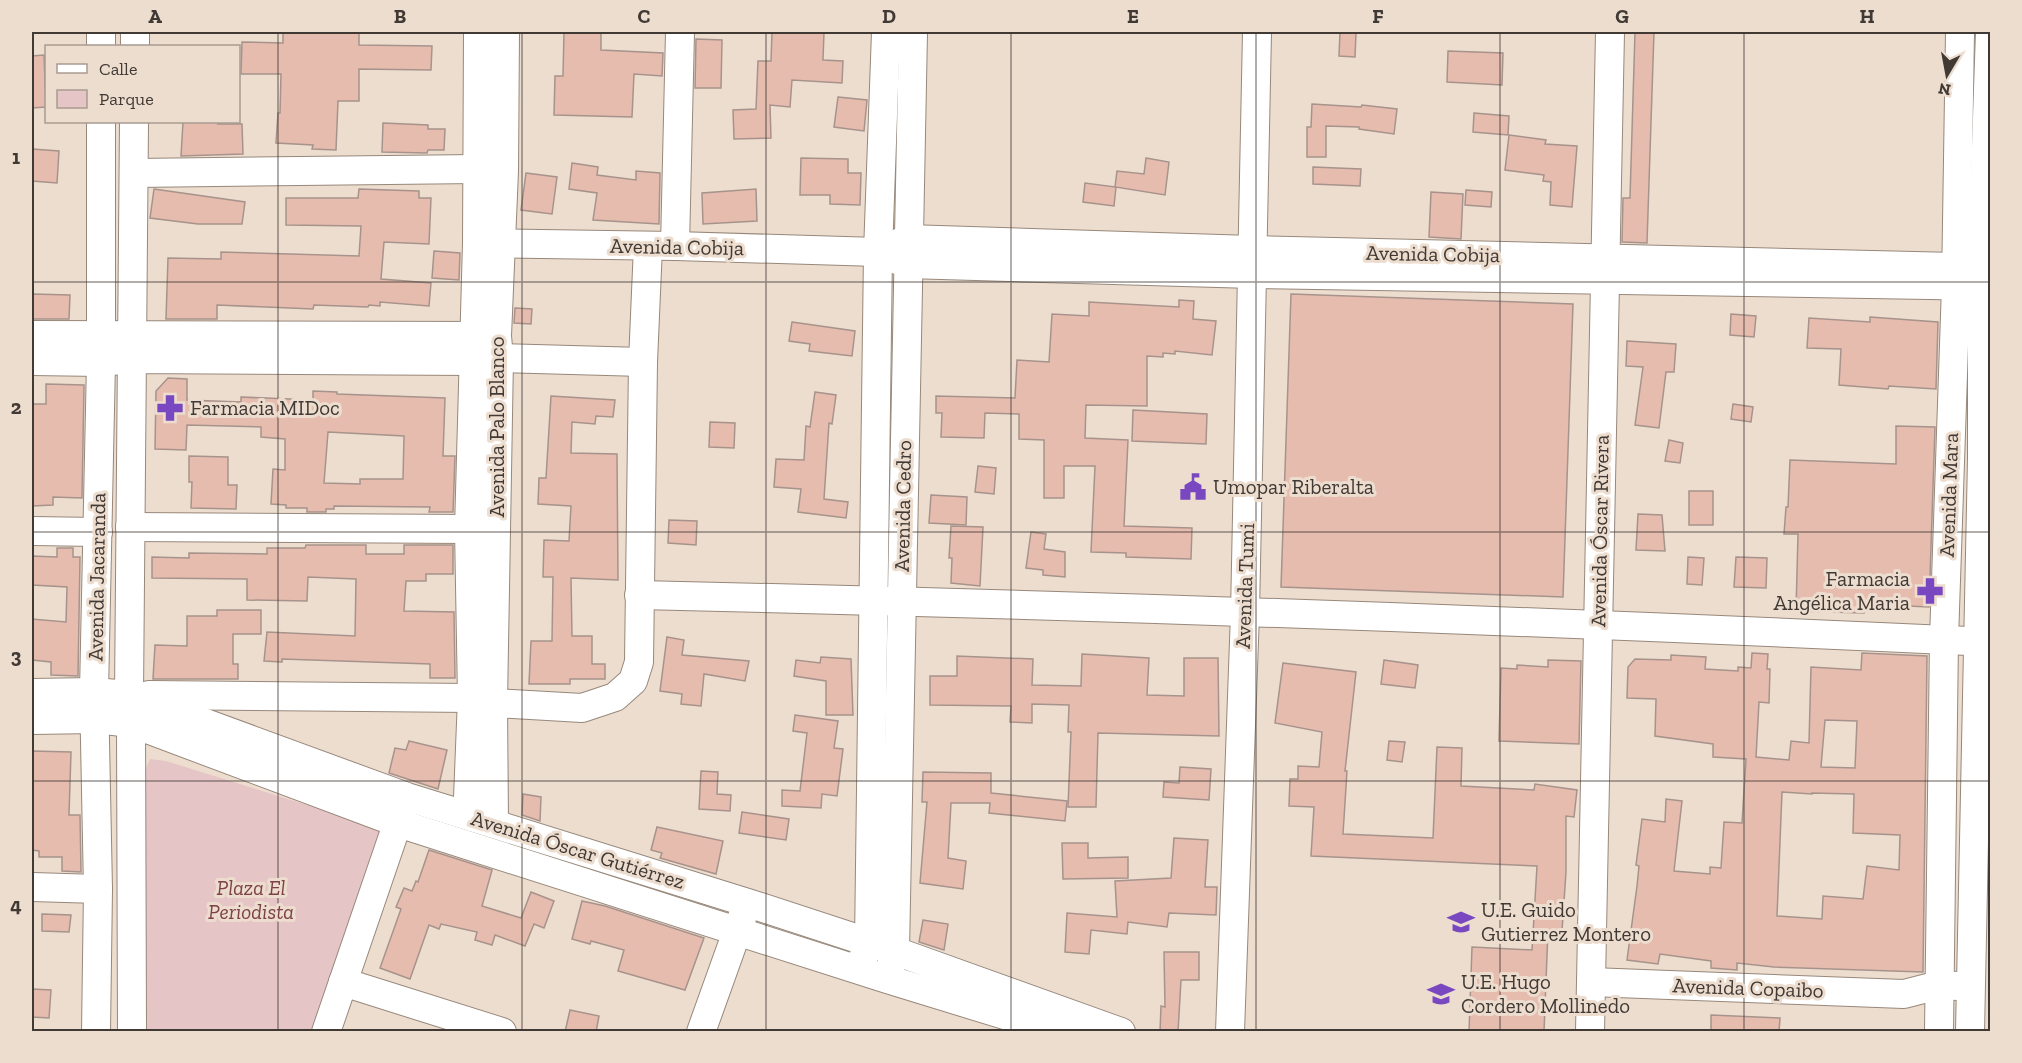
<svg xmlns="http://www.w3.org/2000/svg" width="2022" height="1063" viewBox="0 0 2022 1063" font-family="'Zilla Slab',serif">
  <rect width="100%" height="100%" fill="#edddcf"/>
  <polygon fill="#e6c5c7" points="150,759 166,761 381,828 318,1031 147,1031 143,774"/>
  <g fill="#e6bcae" stroke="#a7938c" stroke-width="1.5" fill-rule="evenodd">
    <polygon points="283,32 359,32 359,45 432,46 431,70 359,69 359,101 338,101 336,150 312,149 313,145 276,143 278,113 280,113 281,74 241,74 242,42 283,43"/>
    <polygon points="564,32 601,32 601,50 663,53 662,76 634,74 632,117 554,115 555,76 563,76"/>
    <polygon points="772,32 824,32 823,60 843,61 842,83 792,80 790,107 770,105 771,138 734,139 733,110 756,109 758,61 771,61"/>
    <polygon points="1340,32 1356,33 1355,57 1339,56"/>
    <polygon points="1635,32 1654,32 1647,243 1622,242 1623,198 1630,198"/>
    <polygon points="696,39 722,40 721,88 695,88"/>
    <polygon points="1448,51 1503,53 1502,85 1447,82"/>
    <polygon points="44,55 46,107 32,108 32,56"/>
    <polygon points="838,97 867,100 864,131 834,127"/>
    <polygon points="1312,104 1361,107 1362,105 1397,109 1394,134 1359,129 1359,127 1326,126 1326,157 1307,157 1307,127 1311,127"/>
    <polygon points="1474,113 1509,116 1508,135 1473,132"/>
    <polygon points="183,122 219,122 218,124 242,124 243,154 181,156"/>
    <polygon points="383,123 428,125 428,129 445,129 444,150 428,150 427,153 382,152"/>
    <polygon points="1509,135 1546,140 1545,144 1577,146 1572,207 1550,205 1551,182 1543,181 1544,175 1505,170"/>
    <polygon points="32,149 59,151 57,183 32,181"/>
    <polygon points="801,158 848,159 848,173 861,173 860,205 830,204 830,195 800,195"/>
    <polygon points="1146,158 1169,162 1165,195 1116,187 1114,206 1083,202 1085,183 1115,187 1117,171 1144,174"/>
    <polygon points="572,163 598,167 597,175 636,180 636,171 660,173 659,224 593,220 597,193 569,189"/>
    <polygon points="1313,167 1361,169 1360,186 1313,184"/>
    <polygon points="526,173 557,177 552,214 521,210"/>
    <polygon points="154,189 245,202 242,224 198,224 150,218"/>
    <polygon points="359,189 419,191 419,198 431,198 429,244 384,242 381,279 431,283 429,306 380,302 380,306 369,305 368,307 314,305 313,309 217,305 217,319 166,319 168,258 221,259 221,252 359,256 361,226 286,225 286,198 358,198"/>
    <polygon points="756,189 757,221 703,224 702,193"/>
    <polygon points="1466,190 1492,192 1491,207 1465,205"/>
    <polygon points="1431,192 1463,194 1461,239 1429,237"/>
    <polygon points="434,251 460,253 459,280 432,278"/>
    <polygon points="32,294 70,295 69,319 32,319"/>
    <polygon points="1291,294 1573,304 1563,597 1281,587"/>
    <polygon points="1179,300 1194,301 1193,319 1216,321 1212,355 1175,351 1175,354 1163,353 1163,357 1147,356 1147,406 1086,405 1085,438 1128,440 1124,526 1192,528 1191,559 1126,557 1126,553 1091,552 1095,466 1064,466 1064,498 1044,498 1044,440 1019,439 1019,414 985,413 984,438 941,437 942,413 936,413 936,396 1015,398 1017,360 1049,362 1052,314 1089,316 1089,302 1179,307"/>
    <polygon points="515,308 532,309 531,324 514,323"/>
    <polygon points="1731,314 1756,316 1754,337 1730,335"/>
    <polygon points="1870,317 1938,322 1936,389 1889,386 1888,389 1839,385 1841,349 1807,348 1809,318 1870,322"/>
    <polygon points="792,322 855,331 852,356 809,351 810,344 789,341"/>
    <polygon points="1627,341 1676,344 1674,372 1666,372 1659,428 1635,425 1643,367 1626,366"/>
    <path d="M168,378L187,379V400L241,402V397L313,400V391L337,392V394L445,398L443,456H455L453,512H429L430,507L334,506V509H326V512H307V508H286V505L271,504L273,469L285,470V439L261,437V427L187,425L186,450L155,449L156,391ZM328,432L404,436L403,479H360V484L324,483Z"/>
    <polygon points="46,384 84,385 82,498 53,497 53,505 32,506 32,404 46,404"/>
    <polygon points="815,392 836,395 832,424 829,423 824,499 848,502 846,518 798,512 801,489 774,487 776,459 804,460 806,426 810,427"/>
    <polygon points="551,396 615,400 613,417 596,416 595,424 572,422 571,453 617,454 618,580 571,578 572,636 592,636 592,664 605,664 605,679 570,679 570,684 529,684 531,641 552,641 553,577 543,577 544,540 569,541 571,506 538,504 539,478 546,478"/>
    <polygon points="1733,404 1753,407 1751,422 1731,419"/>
    <polygon points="1133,410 1207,414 1206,444 1132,441"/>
    <polygon points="710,422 735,423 734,448 709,447"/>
    <polygon points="1896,426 1935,427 1929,607 1864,604 1864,613 1796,611 1798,534 1784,534 1786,507 1788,507 1790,460 1896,464"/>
    <polygon points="1669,440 1683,443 1680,463 1665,461"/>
    <polygon points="189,456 228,457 228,485 237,485 236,509 191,508 192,482 189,482"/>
    <polygon points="978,466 996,468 994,494 975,492"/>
    <rect x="1689" y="491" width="24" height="34"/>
    <polygon points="931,495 967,497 966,525 929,523"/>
    <polygon points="1638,514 1662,515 1665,551 1636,550"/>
    <polygon points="669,520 697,521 696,545 668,543"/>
    <polygon points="951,526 983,527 980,586 951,583 952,558 949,558"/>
    <polygon points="1031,532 1046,534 1044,549 1065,552 1065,577 1043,575 1043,570 1026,568"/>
    <polygon points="306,545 366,545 366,554 404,554 404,545 453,545 453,574 426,574 426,581 406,581 404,611 454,612 455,678 430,678 430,664 282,659 282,662 264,661 267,632 355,636 356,579 308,577 307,601 247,600 247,579 152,578 152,557 189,558 189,553 267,554 267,548 305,548"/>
    <polygon points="57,548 73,548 73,557 80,557 78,676 51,675 51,662 32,660 32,619 66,622 67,587 32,585 32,556 57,557"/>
    <polygon points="1688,557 1704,558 1702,585 1687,584"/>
    <polygon points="1736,557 1767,558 1766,588 1734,587"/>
    <polygon points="217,610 261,610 261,634 233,634 233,664 238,664 238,679 153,679 155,645 187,646 187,616 217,616"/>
    <polygon points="667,637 684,640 682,655 749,661 745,681 704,674 701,706 681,704 682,694 660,691"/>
    <path d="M1752,653L1768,654L1767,669H1770L1769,703L1759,702L1756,757L1789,760L1791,741L1809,743L1811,667L1861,670L1862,653L1927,656L1923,972L1774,967L1737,963V970L1711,968V961L1660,954L1658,964L1627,960L1637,886L1639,866L1636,865L1642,819L1665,822L1666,799L1682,801L1674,871L1710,874V867L1721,868L1724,822L1742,823L1746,759L1713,757V744L1655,736L1656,699L1627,698L1628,667L1635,659L1671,660V655L1706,657L1705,669L1738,671V667L1751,668ZM1825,720L1857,721L1855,768L1821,767ZM1782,792L1812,794V793L1854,794L1853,833L1900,835L1899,870L1867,866L1863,899L1823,896L1822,919L1777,916Z"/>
    <polygon points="1082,654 1149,658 1147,695 1184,696 1184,658 1218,658 1219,736 1098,733 1096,807 1068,807 1071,732 1068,732 1069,705 1032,704 1032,723 1010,722 1011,706 930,705 930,676 957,676 957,656 1033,659 1032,685 1081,686"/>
    <polygon points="821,657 851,659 853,715 826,715 826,681 794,676 796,660 820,663"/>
    <polygon points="1384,660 1418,665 1415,688 1381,684"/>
    <polygon points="1548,660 1581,661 1579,744 1499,741 1501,668 1517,669 1517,665 1548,667"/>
    <polygon points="1283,663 1356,672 1345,771 1347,771 1343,834 1433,838 1437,747 1462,748 1461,786 1534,790 1535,784 1577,790 1574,817 1566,816 1566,872 1562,931 1548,930 1544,1032 1469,1032 1472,947 1532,950 1537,866 1311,856 1314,807 1289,806 1290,779 1298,779 1298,766 1319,767 1322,732 1275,723"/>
    <polygon points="795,715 838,721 834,748 843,749 837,796 822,794 821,808 782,806 782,790 800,791 807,733 793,731"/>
    <polygon points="409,741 447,750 438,789 389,773 395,748 406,750"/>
    <polygon points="1389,741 1405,742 1402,762 1387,760"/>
    <polygon points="32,751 71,752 69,815 80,815 81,872 62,871 62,857 39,857 39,851 32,850"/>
    <polygon points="1180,767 1211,769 1209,800 1163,797 1164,782 1179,783"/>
    <polygon points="701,771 718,772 717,794 731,795 730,811 699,809"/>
    <polygon points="923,772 991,773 991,793 1067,801 1065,821 989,813 990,803 951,803 948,858 966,861 963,889 920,883 927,802 922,802"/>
    <polygon points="523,794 541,797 540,821 522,815"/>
    <polygon points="742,812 789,819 786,840 739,833"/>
    <polygon points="657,827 723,841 716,874 660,858 662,853 651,850"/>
    <polygon points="1174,838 1208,840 1205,887 1217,887 1216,915 1169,913 1167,927 1128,922 1127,934 1091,930 1089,954 1065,952 1067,913 1117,917 1115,881 1171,878"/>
    <polygon points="1062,843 1088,843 1088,858 1128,857 1128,878 1063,879"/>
    <polygon points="429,850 492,870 482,906 521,918 531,892 554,901 544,928 534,924 525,946 495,935 492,945 475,940 477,932 441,924 439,929 429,925 410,979 380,968 401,909 396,907 404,888 412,891 416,881 418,882"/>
    <polygon points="582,901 605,906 704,938 685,990 618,971 624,950 591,941 590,944 572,939"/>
    <polygon points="42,914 71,915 69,932 42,931"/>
    <polygon points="923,920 948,924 944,950 919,942"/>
    <polygon points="1164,952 1199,952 1199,980 1181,980 1178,1032 1160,1032 1161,1006 1165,1007"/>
    <polygon points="32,989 51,990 49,1018 32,1017"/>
    <polygon points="570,1010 599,1016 596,1032 565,1032"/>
    <polygon points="1711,1015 1780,1018 1779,1032 1711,1032"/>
  </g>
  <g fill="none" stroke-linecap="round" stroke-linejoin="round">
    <defs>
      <g id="minor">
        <polyline points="101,32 101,46"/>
        <polyline points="135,46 135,32"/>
        <polyline points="134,173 478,169"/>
        <polyline points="481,243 675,246 878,252"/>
        <polyline points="675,246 680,32"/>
        <polyline points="1990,263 1956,267 1252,250 907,239 878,252 907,264 1253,274 1990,286"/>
        <polyline points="32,335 492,336"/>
        <polyline points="32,361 101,362 131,359 473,361 499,358 643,362"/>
        <polyline points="130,527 469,529"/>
        <polyline points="32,531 98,532"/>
        <path d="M639,595C1090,605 1540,621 1990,642"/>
        <polyline points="32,693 94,692 129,695 407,797 748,903 895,951 1121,1032"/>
        <polyline points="149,695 472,698 493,703 582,708 615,697 633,681 639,662 643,362 648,246"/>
        <polyline points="32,720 96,719 131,723 398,823 887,979 1060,1032"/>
        <polyline points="464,814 468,798 472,698 469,529 477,243 478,32"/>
        <polyline points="494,823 493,703 499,358 497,336 504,171 505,32"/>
        <polyline points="32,887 98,889"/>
        <polyline points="863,958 869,943 878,252 886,32"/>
        <polyline points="890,968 895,951 913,32"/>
        <polyline points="343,982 502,1032"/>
        <polyline points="1591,982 1904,994 1939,985 1958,986"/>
        <polyline points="96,1032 98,889 94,692 101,362 101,122"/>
        <polyline points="132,1032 131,723 129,695 134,122"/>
        <polyline points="326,1032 404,804"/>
        <polyline points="701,1032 744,912"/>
        <polyline points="1230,1032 1245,613 1257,32"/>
        <polyline points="1590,1032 1610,32"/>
        <polyline points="1939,1032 1944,639 1956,286 1960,32"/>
        <polyline points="1970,1032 1982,458 1982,263 1990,32"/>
      </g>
    </defs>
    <use href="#minor" stroke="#97887b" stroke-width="30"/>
    <use href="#minor" stroke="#fff" stroke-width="28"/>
  </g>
  <path fill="none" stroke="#403934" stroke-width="1.5" stroke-opacity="0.55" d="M278,32V1032M522,32V1032M766,32V1032M1011,32V1032M1256,32V1032M1500,32V1032M1744,32V1032M32,282H1990M32,532H1990M32,781H1990"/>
  <defs>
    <symbol id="pharmacy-bare" viewBox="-9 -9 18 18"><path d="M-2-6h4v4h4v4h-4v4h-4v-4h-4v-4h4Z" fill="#7947bf" stroke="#edddcf" stroke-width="2.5" paint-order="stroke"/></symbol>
    <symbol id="civic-bare" viewBox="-9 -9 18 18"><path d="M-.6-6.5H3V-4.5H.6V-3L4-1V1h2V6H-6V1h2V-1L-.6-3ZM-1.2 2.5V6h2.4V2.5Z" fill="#7947bf" stroke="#edddcf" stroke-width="2.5" paint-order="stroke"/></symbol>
    <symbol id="school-bare" viewBox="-9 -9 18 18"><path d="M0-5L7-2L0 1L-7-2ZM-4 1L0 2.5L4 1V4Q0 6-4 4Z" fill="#7947bf" stroke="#edddcf" stroke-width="2.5" paint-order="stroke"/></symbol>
  </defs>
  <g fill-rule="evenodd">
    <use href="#pharmacy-bare" x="151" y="389" width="38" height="38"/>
    <use href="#civic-bare" x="1174" y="468" width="38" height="38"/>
    <use href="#pharmacy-bare" x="1911" y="572" width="38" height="38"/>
    <use href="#school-bare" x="1442" y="903" width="38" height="38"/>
    <use href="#school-bare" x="1422" y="975" width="38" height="38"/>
  </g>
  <g text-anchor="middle" stroke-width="6" stroke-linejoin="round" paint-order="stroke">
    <g font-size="21" fill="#403934" stroke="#edddcf">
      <text transform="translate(677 247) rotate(1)" y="7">Avenida Cobija</text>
      <text transform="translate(1433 254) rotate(1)" y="7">Avenida Cobija</text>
      <text transform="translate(497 427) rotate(-90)" y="7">Avenida Palo Blanco</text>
      <text transform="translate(1949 495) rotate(-88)" y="7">Avenida Mara</text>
      <text transform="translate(903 506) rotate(-89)" y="7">Avenida Cedro</text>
      <text transform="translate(1600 531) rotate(-89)" y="7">Avenida Óscar Rivera</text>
      <text transform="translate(97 577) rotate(-89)" y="7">Avenida Jacaranda</text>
      <text transform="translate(1245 586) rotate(-88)" y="7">Avenida Tumi</text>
      <text transform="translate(578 850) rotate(17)" y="7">Avenida Óscar Gutiérrez</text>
      <text transform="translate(1748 988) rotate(2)" y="7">Avenida Copaibo</text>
    </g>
    <g font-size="21" fill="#403934" stroke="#edddcf" text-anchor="start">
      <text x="190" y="415">Farmacia MIDoc</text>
      <text x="1213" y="494">Umopar Riberalta</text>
      <text x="1910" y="586" text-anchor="end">Farmacia<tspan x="1910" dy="24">Angélica Maria</tspan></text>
      <text x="1481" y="917">U.E. Guido<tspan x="1481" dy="24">Gutierrez Montero</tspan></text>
      <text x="1461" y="989">U.E. Hugo<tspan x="1461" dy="24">Cordero Mollinedo</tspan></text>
    </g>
    <g font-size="21" font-style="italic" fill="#7d4148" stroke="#edddcf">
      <text x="251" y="895">Plaza El<tspan x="251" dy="24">Periodista</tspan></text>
    </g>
  </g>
  <rect width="2022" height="1063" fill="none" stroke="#edddcf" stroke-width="66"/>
  <rect x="45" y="45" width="195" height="78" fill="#edddcf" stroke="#a89b91" stroke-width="1.5"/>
  <rect x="57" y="64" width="30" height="9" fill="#ffffff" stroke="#a89b91" stroke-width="1.5"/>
  <text x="99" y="75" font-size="18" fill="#403934">Calle</text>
  <rect x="57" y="90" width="30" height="18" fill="#e6c5c7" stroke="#a89b91" stroke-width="1.5"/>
  <text x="99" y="105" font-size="18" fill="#403934">Parque</text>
  <g transform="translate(1947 75) rotate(190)" stroke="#edddcf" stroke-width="4.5" paint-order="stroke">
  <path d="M0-4.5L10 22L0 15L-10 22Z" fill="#403934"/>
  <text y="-9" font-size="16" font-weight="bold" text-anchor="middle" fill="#403934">N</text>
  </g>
  <rect x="33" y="33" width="1956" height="997" fill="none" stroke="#403934" stroke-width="2"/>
  <g font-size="20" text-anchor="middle" font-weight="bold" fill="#403934">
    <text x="155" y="23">A</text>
    <text x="400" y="23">B</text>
    <text x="644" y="23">C</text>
    <text x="889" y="23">D</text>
    <text x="1133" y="23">E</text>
    <text x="1378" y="23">F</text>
    <text x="1622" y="23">G</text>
    <text x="1867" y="23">H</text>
    <text x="16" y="164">1</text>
    <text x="16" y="414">2</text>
    <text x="16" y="663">3</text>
    <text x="16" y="912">4</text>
  </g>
</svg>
